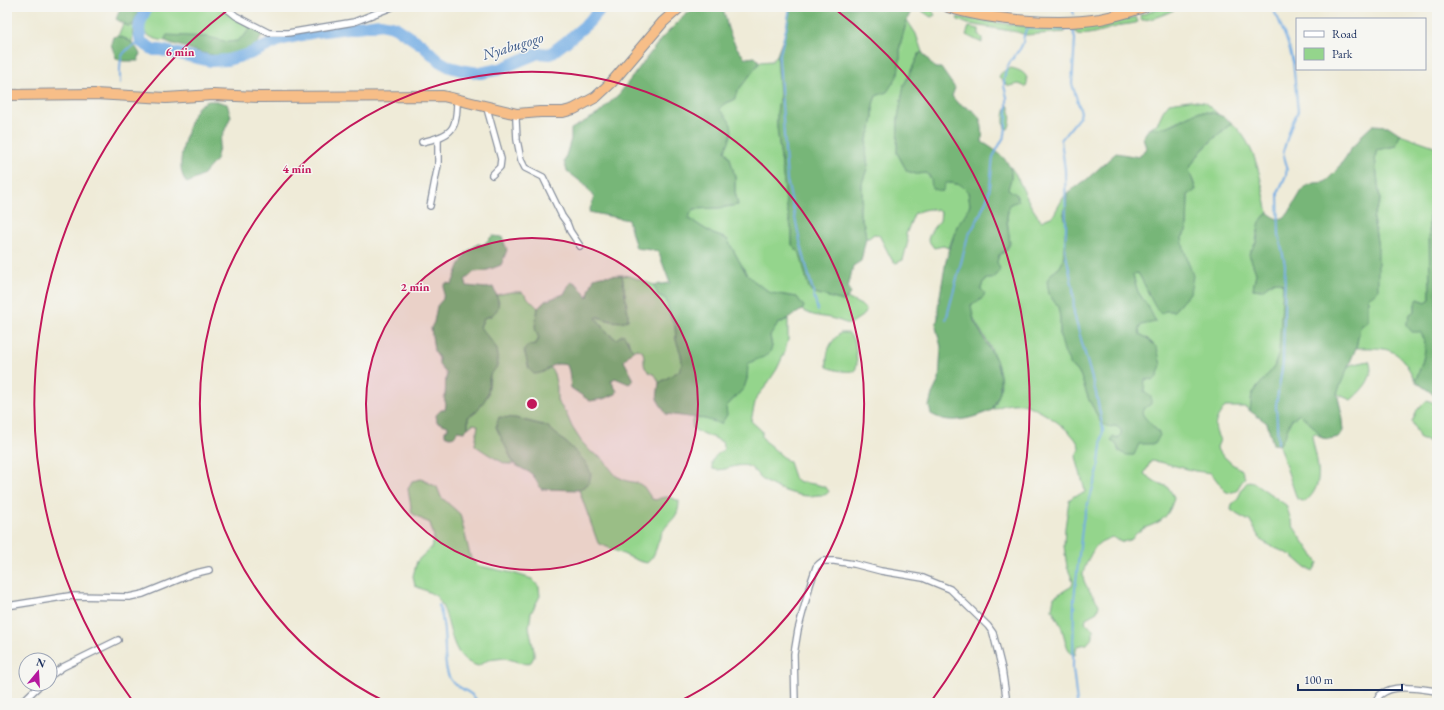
<svg xmlns="http://www.w3.org/2000/svg" width="1444" height="710" viewBox="0 0 1444 710" font-family="'EB Garamond',serif">
  <rect width="100%" height="100%" fill="#f6f6f2"/>
  <filter id="ink" filterUnits="userSpaceOnUse"><feTurbulence type="fractalNoise" baseFrequency=".025" numOctaves="2"/><feDisplacementMap in="SourceGraphic" scale="8" xChannelSelector="R" yChannelSelector="G"/><feConvolveMatrix kernelMatrix="1 2 1 2 8 2 1 2 1" color-interpolation-filters="sRGB"/></filter>
  <filter id="wash" filterUnits="userSpaceOnUse"><feTurbulence type="fractalNoise" baseFrequency=".012" numOctaves="4" result="noise"/><feDisplacementMap in="SourceGraphic" scale="16" xChannelSelector="R" yChannelSelector="G"/><feGaussianBlur stdDeviation="0.9" result="paint"/><feColorMatrix in="noise" values="0 0 0 0 0 0 0 0 0 0 0 0 0 0 0 0 0 1.4 0 .05"/><feComposite in="paint" operator="in"/></filter>
  <g filter="url(#wash)">
    <rect width="100%" height="100%" fill="#efebd8"/>
    <g fill="#94d58c" stroke="#588275">
      <path d="M151,7H223L236,18L251,27L245,35L237,41L228,43L208,37L167,36L165,38L166,41C157,40 150,38 143,31V25Z"/>
      <polygon points="916,7 930,7 935,15 931,17"/>
      <path d="M1165,7H1179C1171,12 1150,21 1141,20L1140,15Z"/>
      <polygon points="958,17 1023,26 1062,27 1067,29 1065,32 1026,35 1017,32 968,24 958,20 957,19"/>
      <path d="M1136,17L1138,22C1133,24 1128,24 1122,25C1112,28 1086,37 1077,34L1075,31V27L1098,25Z"/>
      <path d="M907,20L916,34L922,52L919,54L904,85L898,118L897,153L907,171L916,174L926,173L931,179L961,185L968,192L970,205L964,217L957,226L949,248L943,246L934,248L928,240C930,232 933,227 940,221L941,212C931,207 923,209 914,214L906,234L908,241L903,260L896,263L892,260L879,235L874,234L869,238H866L864,225L860,215V206L862,201V183L868,166L866,152L867,139L871,129L873,118V104L876,96L883,93L900,59V45Z"/>
      <polygon points="123,24 128,26 133,25 132,44 129,40 118,36"/>
      <polygon points="969,27 979,29 979,35 982,38 982,43 966,35"/>
      <path d="M777,55L780,93L777,113V127L787,208L792,232V245L800,253L808,284L811,292L843,301L847,298L861,305L866,310L865,314L850,324C844,323 839,320 834,319C822,316 813,317 802,310L804,307L797,297L771,293L754,281L746,273L727,239L713,234L688,218L693,209L718,208L738,205L735,192V177L730,158L725,150C734,130 735,124 718,109L724,104L734,100L737,92L760,62L772,61Z"/>
      <path d="M1011,68C1021,70 1031,75 1026,87L1019,84L1009,86L999,78C1000,71 1006,71 1011,68Z"/>
      <path d="M1189,100L1204,102L1218,114C1211,113 1203,111 1196,113C1181,117 1166,132 1150,127L1157,124L1163,111L1169,103Z"/>
      <path d="M1008,105C1011,111 1012,122 1008,129L1005,128C1003,122 1004,109 1008,105Z"/>
      <path d="M1232,123C1257,145 1261,182 1268,213L1264,216L1257,233L1256,242L1249,254L1256,273L1253,289L1262,290L1274,281L1279,282L1283,284L1279,353L1274,367L1252,394L1250,411L1245,407H1225C1215,419 1212,426 1220,440L1217,447L1218,451L1232,464L1242,470L1245,477L1236,491L1229,493L1225,491L1211,473L1195,471L1160,462L1151,461L1144,474L1156,482L1168,487L1174,497C1172,506 1168,516 1160,521C1149,528 1139,527 1132,539L1123,542L1112,537C1108,539 1101,541 1098,544C1093,548 1083,569 1083,575C1083,586 1095,596 1099,605L1097,612L1086,618L1085,623L1093,629V637L1087,644L1077,646L1075,655L1070,653L1065,641L1062,628L1052,609L1054,597L1072,586L1073,581L1067,567L1064,546L1065,528L1069,500L1074,496L1084,493L1085,491L1076,457L1077,453L1079,451C1083,435 1036,406 1022,404C1011,403 1002,405 992,410C995,404 998,398 1000,392C1004,374 993,351 984,336C977,325 972,318 971,305L981,300V289L983,282L987,279L997,262L999,255L1006,251L1010,244L1007,217L1010,204L1008,189L1011,176L1010,166L1016,175L1031,206L1041,221L1053,216L1063,198L1068,192L1064,214L1066,224L1063,261L1060,267L1050,275L1049,294L1058,307L1060,317V336L1072,367L1080,374L1089,400L1096,413L1098,418L1109,427L1116,426L1122,430L1121,434C1115,440 1116,444 1119,452L1139,444L1157,430L1146,421L1142,413L1145,408L1143,392L1145,379H1153C1159,355 1164,349 1140,334L1139,329L1141,325L1146,323H1150L1149,308L1138,292L1133,276L1134,274L1138,273L1148,290L1157,310L1174,311L1190,293L1182,238L1187,229L1188,195L1196,189L1189,170C1196,153 1218,135 1232,123Z"/>
      <path d="M1400,134L1434,146L1437,145V182L1429,218L1430,299L1426,302L1418,299L1415,304V311L1410,314C1414,322 1420,329 1423,336C1429,348 1420,370 1415,381C1400,349 1391,347 1356,348L1360,327L1368,321V298L1378,247L1373,218L1380,201L1375,157L1377,150L1396,146Z"/>
      <path d="M622,275C634,276 643,282 654,285L658,295L666,299L671,318L675,326L676,340L681,354L682,363L679,371L659,383C656,372 652,376 646,369C642,364 646,357 642,351L638,349L634,350L630,348L628,339L616,340L608,333L596,318L597,317L612,321L623,322L628,313Z"/>
      <path d="M511,292H522L538,308C538,319 534,328 539,338L536,344L529,345L543,372L550,366L554,374L557,387V401L566,413L572,427L581,441L591,452L602,458L616,476L627,481L638,483L644,487L652,499L656,500C665,495 670,497 679,501C679,520 669,519 662,533C656,544 657,555 647,563L639,561L598,543L579,490L589,483L572,448L547,426L515,418L507,448L514,464C512,464 510,464 507,464C502,463 479,449 475,445L478,425L473,424L468,428V417L474,414L478,409L488,395L490,376L496,348L485,335L480,327L484,318L491,316L499,302L496,295Z"/>
      <path d="M788,319V340L784,354L777,369L766,386L756,398L751,421L762,431V437L767,443L789,462L795,480C805,485 823,482 829,491C826,496 824,495 819,495C816,495 813,496 809,496C796,496 774,488 763,480C758,477 755,470 750,467C738,461 725,473 713,469C709,459 717,455 724,449L722,442C713,436 703,435 693,429L692,423L695,417L705,419L726,407L744,388L747,379V364L755,360L772,347L770,336L778,324Z"/>
      <path d="M840,333H849L855,343L857,364L855,371C844,372 837,371 827,367C826,351 829,344 840,333Z"/>
      <path d="M1369,361C1376,377 1362,390 1351,400L1337,394L1344,374L1350,365Z"/>
      <polygon points="1427,400 1437,404 1437,437 1429,442 1420,439 1412,422 1417,410"/>
      <path d="M1300,414L1315,428L1322,438L1315,433L1312,435C1315,459 1328,483 1305,502L1297,499L1279,446L1285,436L1291,420Z"/>
      <path d="M421,479L437,487L441,497L460,514L471,559L479,566L513,573L532,579L539,587L540,596L531,613L529,627L534,651V657L531,662L526,664L505,658L488,660L478,666C446,658 454,619 437,597C434,594 420,588 415,586L413,576L417,561L431,548L434,537L430,523L423,520L412,513L408,489L412,481Z"/>
      <path d="M1249,481L1253,482L1286,505L1293,526L1318,563L1313,571L1305,567L1291,555L1275,548L1262,541L1257,534L1251,522L1238,515L1231,510L1232,504C1241,499 1240,487 1249,481Z"/>
    </g>
    <g fill="#77b678" stroke="#49726b">
      <polygon points="121,7 140,7 133,25 128,26 116,19"/>
      <path d="M697,7H720C726,14 725,16 727,25C730,36 737,51 746,58L755,57L760,62L737,92L734,100L724,104L719,109C735,125 735,130 725,150L730,158L735,177V192L738,205L718,208L694,209L688,218L713,234L727,239L746,273L754,281L771,293L797,297L804,307L802,310L778,324L770,336L772,347L769,354C762,359 752,360 748,364L747,379L744,388L726,407L727,415L721,424L705,419L666,414L657,399L659,383L679,371L682,363L681,354L676,340L675,326L671,318L666,299L658,295L654,285L670,283L658,251L636,248L628,220L589,212L594,198L585,185L567,171L564,162L571,139V129L598,114L620,93L661,39L685,15Z"/>
      <polygon points="790,7 913,7 913,8 912,9 907,20 900,45 900,59 898,75 887,92 876,96 873,104 873,118 871,129 867,139 866,152 868,166 862,183 862,201 860,206 860,215 864,225 866,238 861,261 853,266 848,288 851,294 843,301 811,292 808,285 800,253 792,245 792,232 787,208 777,127 777,113 780,93 777,55 785,34"/>
      <path d="M251,27L260,31L262,35C258,46 250,51 239,53C233,54 227,57 221,56C204,55 186,47 170,43L166,41L165,38L167,35L208,37L228,42L237,41L245,35Z"/>
      <path d="M118,36C128,39 135,44 140,54L138,61H123L116,58L111,44L113,37Z"/>
      <path d="M922,52L935,68H941L955,88L952,96C959,106 960,104 970,109C983,116 983,129 982,142C994,149 1013,161 1011,177C1011,181 1009,185 1008,189L1016,194L1019,201L1010,204C1009,208 1007,213 1007,217C1006,233 1017,245 999,255L997,262L1000,269L997,275L992,279H987L983,282L981,289L985,293C983,300 977,301 971,305L974,321L996,360L1000,377V392L992,410C978,416 959,423 943,419C939,418 935,416 931,414L929,406L932,394L939,380L941,347L936,327L938,317V307L946,261L957,226L964,217L970,205L968,192L961,185L952,183H946L942,192L932,188L931,179L927,173L916,174L907,171L897,153L898,118L904,85L919,54Z"/>
      <path d="M207,101H216L227,104L231,116L221,139L216,160L202,176L187,183C183,178 181,172 181,165C180,153 190,115 199,106C201,104 205,103 207,101Z"/>
      <path d="M1197,112C1210,111 1222,114 1232,123C1218,134 1196,153 1189,170L1196,190L1188,195L1187,229L1182,238L1184,249L1193,276L1190,293L1174,311H1165L1161,314C1152,306 1146,285 1138,273L1134,274L1133,276L1138,292L1149,308L1156,322L1141,325L1139,329L1140,334L1148,339L1157,348L1161,365L1157,377L1154,380L1145,379L1144,392L1151,397V404L1145,408L1142,413C1147,422 1156,427 1160,435L1155,444H1139L1134,455C1124,456 1120,453 1116,444L1111,441L1113,436L1118,438L1121,434V430L1116,426L1109,427L1101,423L1098,418L1096,413L1089,400L1080,374L1072,367L1065,354L1060,336V317L1058,307L1049,294L1047,281L1050,275L1060,267L1063,261L1066,224L1064,214L1068,192L1086,180L1116,153L1139,157L1146,148L1143,137L1150,127C1165,132 1183,118 1197,112Z"/>
      <path d="M1373,125L1388,126L1400,134L1396,146L1377,150L1375,157L1380,201L1373,218L1378,247V291L1368,298V321L1360,327L1356,348L1337,393L1341,410L1343,431L1339,437L1329,439L1322,438L1315,428L1300,414L1291,420L1285,436L1279,445L1273,444L1267,423L1250,411L1252,394L1274,367L1279,353L1283,284L1279,282L1274,281L1262,290L1253,289L1256,273L1249,254C1251,250 1254,247 1256,243C1261,230 1254,224 1268,213L1277,219L1283,218L1288,214L1304,187L1314,183L1325,182L1335,172L1346,157L1351,148L1357,143L1362,135Z"/>
      <path d="M1437,182V397L1415,381C1421,367 1431,345 1420,332H1412L1406,325L1410,314L1415,311V304L1418,299L1426,302L1430,299L1429,218Z"/>
      <path d="M492,236L502,237L507,250L501,265L485,271L474,272L465,280L467,286L486,288L493,287C499,301 504,312 484,318L480,327C484,333 495,344 497,350C498,354 499,364 496,368C494,371 492,371 490,375C488,381 489,387 488,393C485,402 476,413 468,417V428L464,432L457,431L455,436L450,437L445,435V431L448,429V426L437,422L436,415L441,410H445L446,404L444,398C447,390 444,382 447,374L439,365V358L434,351L431,328L434,322L437,306L443,299L444,286L446,283L452,284L459,266L467,252L478,244L483,245Z"/>
      <path d="M622,275L628,313V320C617,324 607,320 598,317L596,318L608,333L616,339L623,334C628,339 628,346 634,350L627,357L624,361L634,380L629,384L615,378L611,381L617,391L616,394L603,399L590,401L571,388L569,371L567,365C552,362 554,366 543,372C541,373 537,374 534,374L529,369L524,350L529,345L536,344L539,338L536,332L535,326L538,308L545,301L564,294L571,281L577,284L588,298L589,291L594,278L601,276Z"/>
      <polygon points="499,417 515,418 547,426 572,448 586,463 591,474 589,483 579,490 541,489 532,474 514,464 496,427"/>
    </g>
    <g fill="none" stroke-linecap="round" stroke-linejoin="round">
      <g stroke="#74ade4" stroke-width="2">
        <polyline points="790,7 787,25 779,58 787,180 800,241 818,311"/>
        <polyline points="1271,7 1278,18 1288,44 1293,62 1298,111 1291,126 1283,152 1287,167 1286,175 1278,193 1279,235 1285,265 1283,363 1276,405 1278,443"/>
        <polyline points="1073,14 1073,7"/>
        <polyline points="1072,26 1075,39 1072,84 1081,112 1080,116 1061,140 1065,170 1066,227 1065,250 1073,288 1074,314 1096,393 1103,429 1098,471 1083,520 1074,599 1073,668 1077,703"/>
        <path d="M120,83C120,59 117,52 141,42"/>
        <polyline points="946,320 968,236 978,219 988,196 990,186 993,157 1005,135 1007,117 1007,97 1004,86 1004,78 1006,70 1010,62 1020,49 1023,43 1024,35 1026,30 1030,28 1066,30 1072,29"/>
        <path d="M439,605C441,614 444,623 444,633C446,647 443,666 450,679C456,689 475,691 477,703"/>
      </g>
      <path stroke="#74ade4" stroke-width="12" d="M147,7C140,21 137,27 141,42L154,50H160L211,61L227,60L249,54L280,40L316,32L380,24L395,27L422,45L439,61L450,67L465,71L480,73L500,69L538,53L550,54L567,41L588,23L602,7"/>
    </g>
  </g>
  <g filter="url(#ink)">
    <g fill="none" stroke-linecap="round" stroke-linejoin="round">
      <defs>
        <g id="street">
          <polyline points="225,7 236,16 269,33 288,33 354,22 392,7"/>
          <polyline points="486,105 501,159 500,167 492,175"/>
          <polyline points="517,114 516,120 517,140 521,160 525,168 543,177 562,216 567,223 570,231 580,246"/>
          <path d="M422,142C453,135 457,130 457,99"/>
          <polyline points="430,206 438,165 438,138"/>
          <polyline points="7,606 69,596 129,597 143,594 192,574 209,570"/>
          <polyline points="50,676 63,667 118,640"/>
          <polyline points="21,703 41,684"/>
          <polyline points="795,703 794,654 798,630 810,585 816,567 819,564 823,561 834,561 854,564 881,571 923,578 950,589 988,626 993,633 1002,669 1007,703"/>
          <path d="M1374,703C1376,701 1378,697 1380,695C1394,683 1420,689 1437,691"/>
        </g>
        <g id="highway">
          <path d="M948,7C988,20 1058,26 1100,19C1115,16 1129,12 1144,7"/>
          <polyline points="7,95 95,94 166,98 213,95 259,97 443,96 517,114 540,112 563,112 574,109 596,97 612,82 663,22 680,7"/>
        </g>
      </defs>
      <use href="#street" stroke="#858d9b" stroke-width="8"/>
      <use href="#highway" stroke="#858d9b" stroke-width="12"/>
      <use href="#street" stroke="#fff" stroke-width="5.5"/>
      <use href="#highway" stroke="#f7be88" stroke-width="10"/>
    </g>
  </g>
  <circle cx="532" cy="404" r="166" fill="#c2185b" fill-opacity=".12"/>
  <g fill="none" stroke="#c2185b" stroke-width="2">
    <circle cx="532" cy="404" r="166"/>
    <path d="M386 702A332 332 0 1 1 678 702"/>
    <path d="M132 700A498 498 0 0 1 229 9M835 9A498 498 0 0 1 932 700"/>
  </g>
  <g text-anchor="middle" stroke-width="3" stroke-linejoin="round" paint-order="stroke">
    <g font-size="15" font-style="italic" fill="#365586" stroke="#f6f6f2">
      <text transform="translate(513 46) rotate(-17)" y="5">Nyabugogo</text>
    </g>
  </g>
  <circle cx="532" cy="404" r="6" fill="#c2185b" stroke="#f6f6f2" stroke-width="2"/>
  <g font-size="12" text-anchor="middle" font-weight="bold" fill="#c2185b" stroke="#f6f6f2" stroke-width="3" stroke-linejoin="round" paint-order="stroke">
    <text x="180" y="56">6 min</text>
    <text x="297" y="173">4 min</text>
    <text x="415" y="291">2 min</text>
  </g>
  <rect width="1444" height="710" fill="none" stroke="#f6f6f2" stroke-width="24"/>
  <rect x="1296" y="18" width="130" height="52" fill="#f6f6f2" stroke="#9ea6b7"/>
  <rect x="1304" y="31" width="20" height="6" fill="#ffffff" stroke="#9ea6b7"/>
  <text x="1332" y="38" font-size="12" fill="#1b2f5e">Road</text>
  <rect x="1304" y="48" width="20" height="12" fill="#94d58c" stroke="#9ea6b7"/>
  <text x="1332" y="58" font-size="12" fill="#1b2f5e">Park</text>
  <g transform="translate(38 672) rotate(18)"><circle r="19" fill="#f6f6f2" stroke="#9ea6b7"/>
  <path d="M0-3L7 15L0 10L-7 15Z" fill="#b5179e"/>
  <text y="-6" font-size="11" font-weight="bold" text-anchor="middle" fill="#1b2f5e">N</text>
  </g>
  <path d="M1298 684v6h104v-6" fill="none" stroke="#1b2f5e" stroke-width="2"/>
  <text x="1304" y="684" font-size="12" fill="#1b2f5e" stroke="#f6f6f2" stroke-width="3" paint-order="stroke">100 m</text>
</svg>
